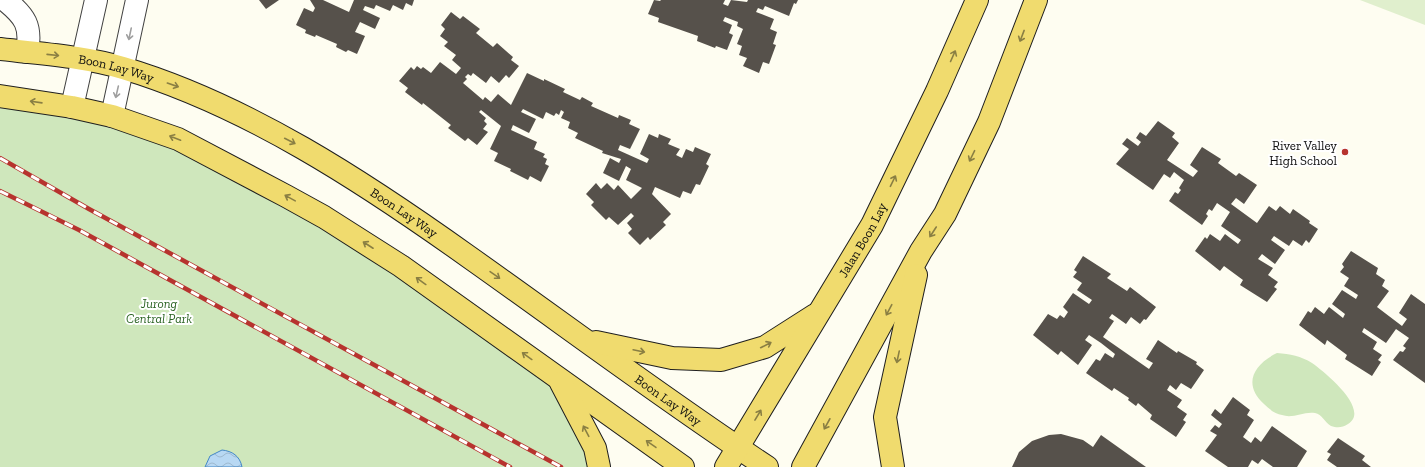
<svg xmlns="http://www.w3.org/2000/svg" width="1425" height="467" viewBox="0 0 1425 467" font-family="'Zilla Slab',serif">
  <defs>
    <pattern id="water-waves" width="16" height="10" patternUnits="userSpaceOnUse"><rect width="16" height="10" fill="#b8d8f3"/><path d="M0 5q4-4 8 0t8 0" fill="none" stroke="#9db8cf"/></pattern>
  </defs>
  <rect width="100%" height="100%" fill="#fefdf1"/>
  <g fill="#cfe7bc">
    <polygon points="0,101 112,116 277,193 556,381 595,467 0,467"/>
    <path d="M1277,353C1290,354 1301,356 1312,363C1325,372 1371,410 1348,424C1342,428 1337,428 1331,426C1325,423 1322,414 1315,413C1304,411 1293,419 1282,415C1275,414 1269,409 1264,404C1242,384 1254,364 1277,353Z"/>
  </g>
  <polygon fill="#e0efcd" points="1360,0 1425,0 1425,25"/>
  <path fill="url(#water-waves)" stroke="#4387c5" d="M222,450C232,451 240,456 242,467H205L210,456Z"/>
  <g fill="#56514b">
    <polygon points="259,0 279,0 266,9"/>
    <polygon points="310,0 323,0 349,12 354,0 414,0 412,6 406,3 403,10 393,5 390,11 376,5 374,9 365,6 363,10 380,18 375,29 360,22 355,32 365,36 357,54 348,50 346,52 336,47 337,44 316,35 315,37 305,33 306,30 296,25 304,8 313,12 315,8"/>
    <polygon points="654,0 660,1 661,0 725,0 723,4 728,6 731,0 747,2 748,0 798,0 796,4 794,3 789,16 765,6 763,10 758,8 756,12 774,19 770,29 777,32 773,44 776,45 769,64 763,62 759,73 743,66 747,58 739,55 742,46 737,44 743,29 737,26 738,22 725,17 723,21 732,25 729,33 733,35 727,50 716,46 715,48 697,41 698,36 658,22 659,18 648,14"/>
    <polygon points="451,12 460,19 463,16 480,29 476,33 493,47 497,43 513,57 511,60 519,66 509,78 506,75 499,83 491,76 486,83 473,73 471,76 468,74 465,77 467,79 463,83 483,100 485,97 491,102 498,94 511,105 527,73 544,81 544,79 565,89 563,92 580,100 582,97 593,103 591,106 618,118 619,115 631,120 629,124 640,129 630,149 620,145 618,150 647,163 649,159 640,154 649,134 658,138 659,134 671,139 668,144 680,149 676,155 682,158 686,149 693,152 695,147 711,154 706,164 709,166 700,185 696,184 691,194 683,191 680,198 655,187 652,194 671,214 663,222 666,225 650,240 648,237 640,245 628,233 632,229 627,223 634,216 631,213 618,225 609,217 606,220 591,205 594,202 586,194 596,183 601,189 607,183 614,190 618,185 631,199 642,188 626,180 631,169 626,166 619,181 603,173 610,158 619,163 621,159 602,153 603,151 575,138 578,133 568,128 570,122 561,118 564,112 561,110 559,115 556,113 554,116 546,112 543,119 523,109 521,112 536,119 529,133 513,125 511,130 537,142 534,149 545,154 543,157 547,159 545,164 549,166 541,182 530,176 528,180 510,171 511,169 494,161 498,153 490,149 501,126 481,110 479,112 486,118 484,121 487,124 483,129 488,132 477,145 468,138 465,141 448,128 451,125 423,103 422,105 405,92 408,88 399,81 411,67 414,70 417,66 421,69 423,67 431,73 440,62 456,74 461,68 452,60 456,55 444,46 448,42 440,36 445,29 441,25"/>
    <polygon points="1158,121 1175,133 1172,137 1179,143 1167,160 1193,177 1198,171 1190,165 1202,147 1221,159 1218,163 1236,176 1239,173 1257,185 1244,204 1236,198 1231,204 1257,223 1269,206 1276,211 1280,206 1290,214 1293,209 1310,221 1309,223 1318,229 1309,243 1306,240 1302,246 1293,240 1289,246 1274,236 1271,240 1285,250 1275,264 1262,254 1258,259 1273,268 1268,275 1278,282 1274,287 1277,289 1267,302 1240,285 1243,280 1224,266 1220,271 1195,251 1205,237 1207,239 1210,234 1220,241 1225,234 1238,244 1241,240 1221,226 1230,212 1217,203 1212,211 1209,209 1206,214 1208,216 1202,225 1169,201 1175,192 1178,194 1181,190 1179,188 1184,180 1174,172 1170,178 1164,174 1153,190 1116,164 1129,149 1122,144 1127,138 1138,146 1141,142 1136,138 1140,132 1146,136"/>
    <polygon points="1351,251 1378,268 1376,274 1385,280 1382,286 1389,291 1377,307 1402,326 1407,319 1399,313 1411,294 1425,304 1425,383 1393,360 1400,351 1403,352 1406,348 1403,346 1409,338 1396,329 1386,343 1364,328 1362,332 1377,342 1373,349 1382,355 1378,360 1381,362 1372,376 1345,359 1347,355 1327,340 1325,345 1299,325 1308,311 1311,313 1315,307 1324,314 1329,307 1343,318 1345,314 1332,304 1342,290 1356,299 1358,295 1344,286 1349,278 1340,272 1344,267 1342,264"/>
    <polygon points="1083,256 1111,274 1107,278 1127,291 1130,287 1156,307 1146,320 1144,319 1140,324 1131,317 1126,324 1112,314 1109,318 1114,321 1103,337 1149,369 1153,363 1146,359 1158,340 1177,353 1178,351 1197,362 1196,364 1204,370 1191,389 1181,383 1176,390 1170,385 1167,390 1182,400 1177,407 1187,414 1183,420 1186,422 1176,437 1150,419 1152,415 1138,403 1136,406 1128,400 1129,398 1114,388 1112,391 1086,373 1096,359 1100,361 1105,353 1113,358 1115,354 1101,343 1089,335 1085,340 1092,345 1078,365 1061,351 1058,355 1033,335 1048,314 1057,319 1060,315 1064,318 1068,312 1063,307 1073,293 1089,304 1092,300 1077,290 1082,283 1073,277 1077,272 1074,270"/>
    <polygon points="1233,397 1250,410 1247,415 1254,420 1243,437 1251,443 1255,437 1261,442 1272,426 1307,451 1297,467 1273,467 1262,459 1258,464 1252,460 1248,467 1228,467 1205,451 1217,435 1210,431 1215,425 1219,428 1222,424 1211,415 1215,409 1221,414"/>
    <polygon points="1061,434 1083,440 1093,447 1101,435 1146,467 1012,467 1019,452 1032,441 1049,435"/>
    <polygon points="1338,438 1365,456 1362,460 1371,467 1337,467 1327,460 1331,454 1327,452"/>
  </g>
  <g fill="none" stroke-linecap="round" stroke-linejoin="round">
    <defs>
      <g id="minor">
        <path d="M5,0C25,16 32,26 27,52"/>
        <polyline points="72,107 96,0"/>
        <polyline points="112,116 137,0"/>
      </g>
      <g id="major">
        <path id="s1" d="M0,49C41,54 83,56 123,68C247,105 364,182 469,257C568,327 665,400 767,467"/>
        <polyline points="0,96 72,107 112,116 178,139 286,196 324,217 401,266 683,467"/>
        <polyline points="596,342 672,358 721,360 765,347 815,315"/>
        <polyline points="561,383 595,448 599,467"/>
        <path id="s2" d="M726,467L872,225L937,91L977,0"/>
        <polyline points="803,467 921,251 945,214 989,122 1036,0"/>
        <polyline points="893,467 885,417 916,275"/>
      </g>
    </defs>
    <use href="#minor" stroke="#414141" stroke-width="24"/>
    <use href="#major" stroke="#1f1f1f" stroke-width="24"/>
    <use href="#minor" stroke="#fff" stroke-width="22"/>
    <use href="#major" stroke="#f0db6e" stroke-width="22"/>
    <defs>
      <g id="rail">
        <polyline points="0,158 89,209 561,467"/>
        <polyline points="0,191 79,230 510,467"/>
      </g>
    </defs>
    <use href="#rail" stroke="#b7332e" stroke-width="4.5"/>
    <use href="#rail" stroke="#fff" stroke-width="3" stroke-dasharray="9" stroke-linecap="butt"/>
  </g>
  <defs><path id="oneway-shaft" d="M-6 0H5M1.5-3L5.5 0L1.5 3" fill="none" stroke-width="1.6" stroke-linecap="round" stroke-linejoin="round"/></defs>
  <g stroke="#9f9f9f">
    <use href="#oneway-shaft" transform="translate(130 34) rotate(102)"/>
    <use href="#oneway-shaft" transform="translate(117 92) rotate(103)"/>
  </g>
  <g stroke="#8a7f43">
    <use href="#oneway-shaft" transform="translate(1022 36) rotate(111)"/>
    <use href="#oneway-shaft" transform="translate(53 55) rotate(6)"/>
    <use href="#oneway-shaft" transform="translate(953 56) rotate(-66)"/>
    <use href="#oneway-shaft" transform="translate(173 85) rotate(19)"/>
    <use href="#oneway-shaft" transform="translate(36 102) rotate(-172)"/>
    <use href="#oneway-shaft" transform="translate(175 138) rotate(-159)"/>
    <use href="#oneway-shaft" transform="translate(290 141) rotate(27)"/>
    <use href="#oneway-shaft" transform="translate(972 156) rotate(116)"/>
    <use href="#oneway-shaft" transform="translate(893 181) rotate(-64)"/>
    <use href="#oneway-shaft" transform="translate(290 198) rotate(-151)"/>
    <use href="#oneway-shaft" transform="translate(933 232) rotate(123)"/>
    <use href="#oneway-shaft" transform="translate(368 245) rotate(-147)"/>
    <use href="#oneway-shaft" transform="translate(495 275) rotate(35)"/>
    <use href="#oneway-shaft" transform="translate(421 281) rotate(-144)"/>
    <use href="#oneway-shaft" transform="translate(889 310) rotate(118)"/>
    <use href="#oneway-shaft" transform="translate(766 345) rotate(-27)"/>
    <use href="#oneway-shaft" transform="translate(639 351) rotate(12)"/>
    <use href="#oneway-shaft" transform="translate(527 356) rotate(-144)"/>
    <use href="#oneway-shaft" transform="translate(898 357) rotate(102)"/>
    <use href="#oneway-shaft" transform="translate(758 415) rotate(-59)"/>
    <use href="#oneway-shaft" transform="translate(827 424) rotate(119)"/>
    <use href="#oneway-shaft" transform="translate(586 431) rotate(-118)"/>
    <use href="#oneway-shaft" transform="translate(651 444) rotate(-145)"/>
  </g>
  <circle fill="#b7332e" stroke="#fff" stroke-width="1.5" cx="1345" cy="152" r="4"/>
  <g text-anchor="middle" stroke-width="4" stroke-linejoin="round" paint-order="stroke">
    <g font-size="13" fill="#0e0e0e" stroke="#fff">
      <text dy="5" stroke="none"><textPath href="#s1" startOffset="118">Boon Lay Way</textPath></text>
      <text dy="5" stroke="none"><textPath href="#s1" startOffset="442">Boon Lay Way</textPath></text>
      <text dy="5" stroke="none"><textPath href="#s2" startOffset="265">Jalan Boon Lay</textPath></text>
      <text dy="5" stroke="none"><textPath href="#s1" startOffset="766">Boon Lay Way</textPath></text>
    </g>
    <g font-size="13" fill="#0e0e0e" stroke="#fff" text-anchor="end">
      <text x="1337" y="150">River Valley<tspan x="1337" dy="15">High School</tspan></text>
    </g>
    <g font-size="13" font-style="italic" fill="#2a6322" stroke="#fff">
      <text x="159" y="308">Jurong<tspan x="159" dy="15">Central Park</tspan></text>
    </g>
  </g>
</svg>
